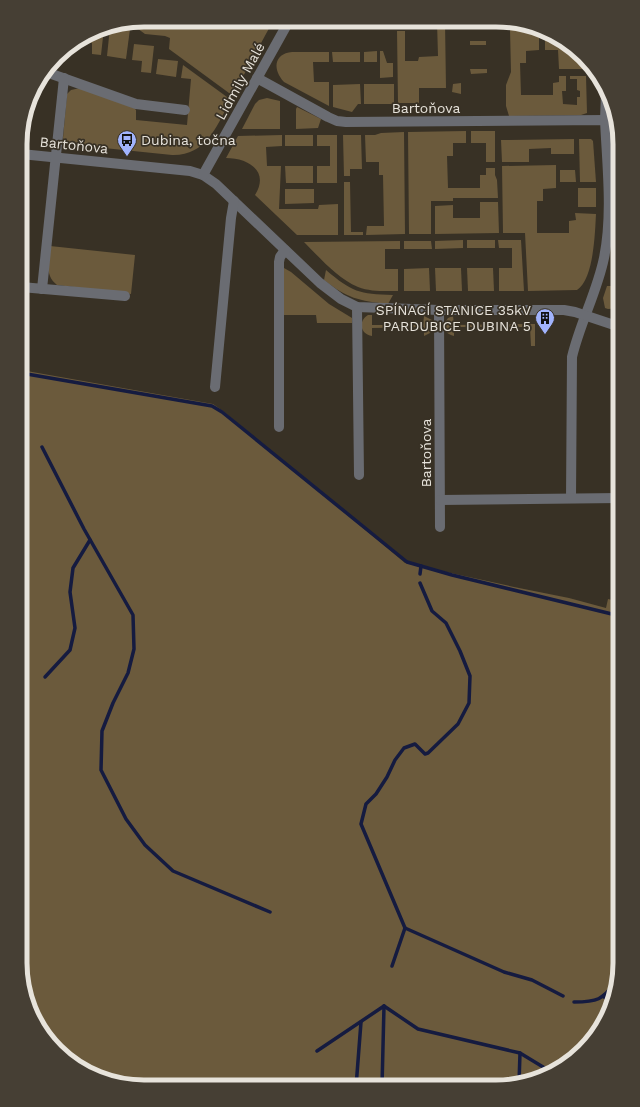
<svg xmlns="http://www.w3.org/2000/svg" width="640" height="1107" viewBox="0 0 640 1107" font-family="'Work Sans',sans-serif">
  <rect width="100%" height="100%" fill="#383125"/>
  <g fill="#6b5a3c">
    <polygon points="144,20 273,21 234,93 229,93 169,49 170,38 165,36 145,34 130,23"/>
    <polygon points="299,21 351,21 351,22 299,23"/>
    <polygon points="437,22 445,22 446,88 419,88 419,103 398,103 397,31 405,31 405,61 418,61 419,57 438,56"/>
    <polygon points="113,26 130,29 126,59 107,56 110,27"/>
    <polygon points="104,28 101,55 92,54 92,43 83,42 83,38 97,29"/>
    <polygon points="510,29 534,29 539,32 539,50 526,51 526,63 520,63 521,95 553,95 553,83 559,82 559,76 566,76 566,91 562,91 563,104 577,105 577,97 580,97 580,91 577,90 577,79 570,79 570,76 586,76 587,113 581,115 509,116 506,106 506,85 511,72"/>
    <path d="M545,35C561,42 586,49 586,69H559L558,50H545Z"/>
    <rect x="470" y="41" width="16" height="4"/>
    <polygon points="134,44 154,46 151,73 141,72 142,61 132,60"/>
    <polygon points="377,51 377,62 364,62 364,52"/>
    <polygon points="380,51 383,51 387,63 393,63 393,77 380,78"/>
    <path d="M292,52H329V62H313L314,82H329V106L284,82C273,70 273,54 292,52Z"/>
    <polygon points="332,52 360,52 360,62 333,62"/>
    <polygon points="158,59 178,61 176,77 156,74"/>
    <path d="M183,65L227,97L229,103C216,128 205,156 172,155L65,144L63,138L67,94L71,90L80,88L134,108L136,110V120L187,125L191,79L181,78Z"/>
    <polygon points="470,69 487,69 487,73 471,74"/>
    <polygon points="461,83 461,94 452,92 453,84"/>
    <polygon points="360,84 361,104 358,104 352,112 333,107 333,85"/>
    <rect x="364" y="84" width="30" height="20"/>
    <polygon points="267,98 280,101 280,129 242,129 255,104 259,100"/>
    <polygon points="297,107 321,119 318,128 296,129 296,109"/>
    <polygon points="466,131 466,143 453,143 453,156 447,156 448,188 480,188 480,175 486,175 486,168 495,168 495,175 497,180 498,198 453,198 453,201 431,201 431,234 409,234 408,132"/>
    <polygon points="471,131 495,131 495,162 486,162 486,143 471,143"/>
    <polygon points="404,132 405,234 366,235 367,226 384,226 383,175 379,175 379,162 366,162 365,135 375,135 381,133"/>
    <path d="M282,135V146L266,147L267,166H281L279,209H318L319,205L338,204V235H297L255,195C270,171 248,158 226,158L238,136Z"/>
    <rect x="285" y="135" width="28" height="11"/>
    <polygon points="317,135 337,135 337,183 317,183 317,166 330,166 330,146 317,146"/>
    <polygon points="343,135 361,135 362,169 350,169 350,176 344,176"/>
    <polygon points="574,139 574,154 551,154 551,148 529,149 529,162 502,162 501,140"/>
    <polygon points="579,139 591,139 593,141 596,182 580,182"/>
    <path d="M556,165V188L543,189V201H537V233H569V221L576,220L575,213L596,214C595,232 594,279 577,290L528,291L525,233H503L502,166Z"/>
    <polygon points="285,166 313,166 313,183 286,183"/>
    <polygon points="560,170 575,170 576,182 560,182"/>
    <polygon points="344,182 350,182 351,232 363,232 363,235 344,235"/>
    <rect x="578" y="188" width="18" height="19"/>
    <polygon points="285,189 314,189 314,203 285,204"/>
    <polygon points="480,202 498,202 499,233 435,234 435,206 453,205 453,218 480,218"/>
    <polygon points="463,240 463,248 435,249 435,241"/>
    <rect x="467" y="240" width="28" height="8"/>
    <polygon points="498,240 521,240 524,291 499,291 499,268 512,268 512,248 499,248"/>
    <path d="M400,241V249H385V269H398V291C385,291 371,292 358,287C337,278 320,258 304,242Z"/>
    <polygon points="404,241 431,241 432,249 404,249"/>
    <path d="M50,246L135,255L131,294L57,285C44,275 49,261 50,246Z"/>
    <polygon points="616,255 620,255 620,279 612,279"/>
    <polygon points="284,268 291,272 329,304 352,318 352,323 317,323 316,315 282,315"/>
    <polygon points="429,268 430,291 404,291 404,269"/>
    <polygon points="435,268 461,268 462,291 436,291"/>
    <polygon points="467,268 493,268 494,291 468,291"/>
    <path d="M326,270C352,292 359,294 393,295L388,304C359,301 347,298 324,280Z"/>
    <polygon points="607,286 620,286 620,308 608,309 605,308 603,298"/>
    <path d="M368,315H372V325H423L424,316L432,320L433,327L430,333L424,336V327L372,328V336C360,334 358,321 368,315Z"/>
    <path d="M453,316L454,325L535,324V346H531L530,327H454V336C447,334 444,331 444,324L448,318Z"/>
    <polygon points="21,370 213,404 223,411 405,563 514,587 569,598 606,608 608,599 620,602 620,971 611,1010 594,1039 571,1061 536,1080 496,1087 128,1086 96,1077 62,1056 27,1003 20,963"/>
  </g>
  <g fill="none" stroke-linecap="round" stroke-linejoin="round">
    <g stroke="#151b40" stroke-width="3.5">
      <polyline points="21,373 212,406 222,412 407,562 452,575 620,616"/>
      <polyline points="42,447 84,529 133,615 134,649 128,673 113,703 102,731 101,770 126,819 145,845 173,871 270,912"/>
      <polyline points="420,574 421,566"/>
      <polyline points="45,677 70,650 75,628 70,592 73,568 90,540"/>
      <polyline points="405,928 504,972 532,980 563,996"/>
      <polyline points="392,966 405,928 361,824 366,804 376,794 387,777 395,760 404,748 415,744 425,754 428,753 458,724 469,703 470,676 460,651 446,623 432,611 420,583"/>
      <polyline points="604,997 613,1002"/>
      <path d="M574,1002C598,1002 601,1000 617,982"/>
      <polyline points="384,1006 418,1029 520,1053 548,1070"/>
      <polyline points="317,1051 384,1006"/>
      <polyline points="519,1083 520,1053"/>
      <polyline points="356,1087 361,1022"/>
      <polyline points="382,1087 384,1006"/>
    </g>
    <g stroke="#6a6c72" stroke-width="10">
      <polyline points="46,72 136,104 185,110"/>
      <path d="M257,78L328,117L337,121L346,122L605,120C607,165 613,214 604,258C597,292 580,323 572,357L571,498"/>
      <polyline points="605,120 606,93"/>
      <polyline points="21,154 190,171 203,175 216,184 320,283 341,299 357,307 439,310 564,310 575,312 620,327"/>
      <polyline points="203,175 289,21"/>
      <polyline points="21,287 125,296"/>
      <polyline points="42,289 64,78"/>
      <polyline points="357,307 359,475"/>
      <polyline points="439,310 440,527"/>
      <polyline points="215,387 231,218 234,201"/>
      <polyline points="279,427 279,262 280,257 285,250"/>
      <polyline points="440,500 620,498"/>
    </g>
  </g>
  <defs>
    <symbol id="bus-pin" viewBox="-11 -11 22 30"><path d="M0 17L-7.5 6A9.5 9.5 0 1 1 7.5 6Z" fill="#a1b3fd" stroke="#383125"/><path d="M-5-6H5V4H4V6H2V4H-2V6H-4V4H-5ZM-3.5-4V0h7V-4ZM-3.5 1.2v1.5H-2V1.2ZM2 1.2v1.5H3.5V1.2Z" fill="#111"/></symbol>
    <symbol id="building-pin" viewBox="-11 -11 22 30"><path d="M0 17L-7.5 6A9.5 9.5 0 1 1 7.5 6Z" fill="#a1b3fd" stroke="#383125"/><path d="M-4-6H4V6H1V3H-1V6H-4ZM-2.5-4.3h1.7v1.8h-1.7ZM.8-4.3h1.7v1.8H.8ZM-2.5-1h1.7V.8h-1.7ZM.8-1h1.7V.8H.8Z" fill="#111"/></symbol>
  </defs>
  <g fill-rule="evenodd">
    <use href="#bus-pin" x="116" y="129" width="22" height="30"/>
    <use href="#building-pin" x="534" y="307" width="22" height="30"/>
  </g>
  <g text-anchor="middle" stroke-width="3.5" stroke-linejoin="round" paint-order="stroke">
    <g font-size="14" fill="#e7e3db" stroke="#383125">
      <text transform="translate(240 81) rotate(-61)" y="5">Lidmily Malé</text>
      <text x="426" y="113">Bartoňova</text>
      <text transform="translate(74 145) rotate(6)" y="5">Bartoňova</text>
      <text transform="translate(426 453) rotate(-90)" y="5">Bartoňova</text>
    </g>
    <g font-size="14" fill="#e7e3db" stroke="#383125" text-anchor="start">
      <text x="141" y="145">Dubina, točna</text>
      <text x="531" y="315" text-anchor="end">SPÍNACÍ STANICE 35kV<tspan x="531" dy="16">PARDUBICE DUBINA 5</tspan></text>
    </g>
  </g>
  <path d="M0 0H640V1107H0ZM144 27H496A117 117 0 0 1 613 144V963A117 117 0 0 1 496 1080H144A117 117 0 0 1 27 963V144A117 117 0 0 1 144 27Z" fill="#463f34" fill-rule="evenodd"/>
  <path fill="none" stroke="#e7e3db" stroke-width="5" d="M144 27H496A117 117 0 0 1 613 144V963A117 117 0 0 1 496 1080H144A117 117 0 0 1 27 963V144A117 117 0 0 1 144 27Z"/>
</svg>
